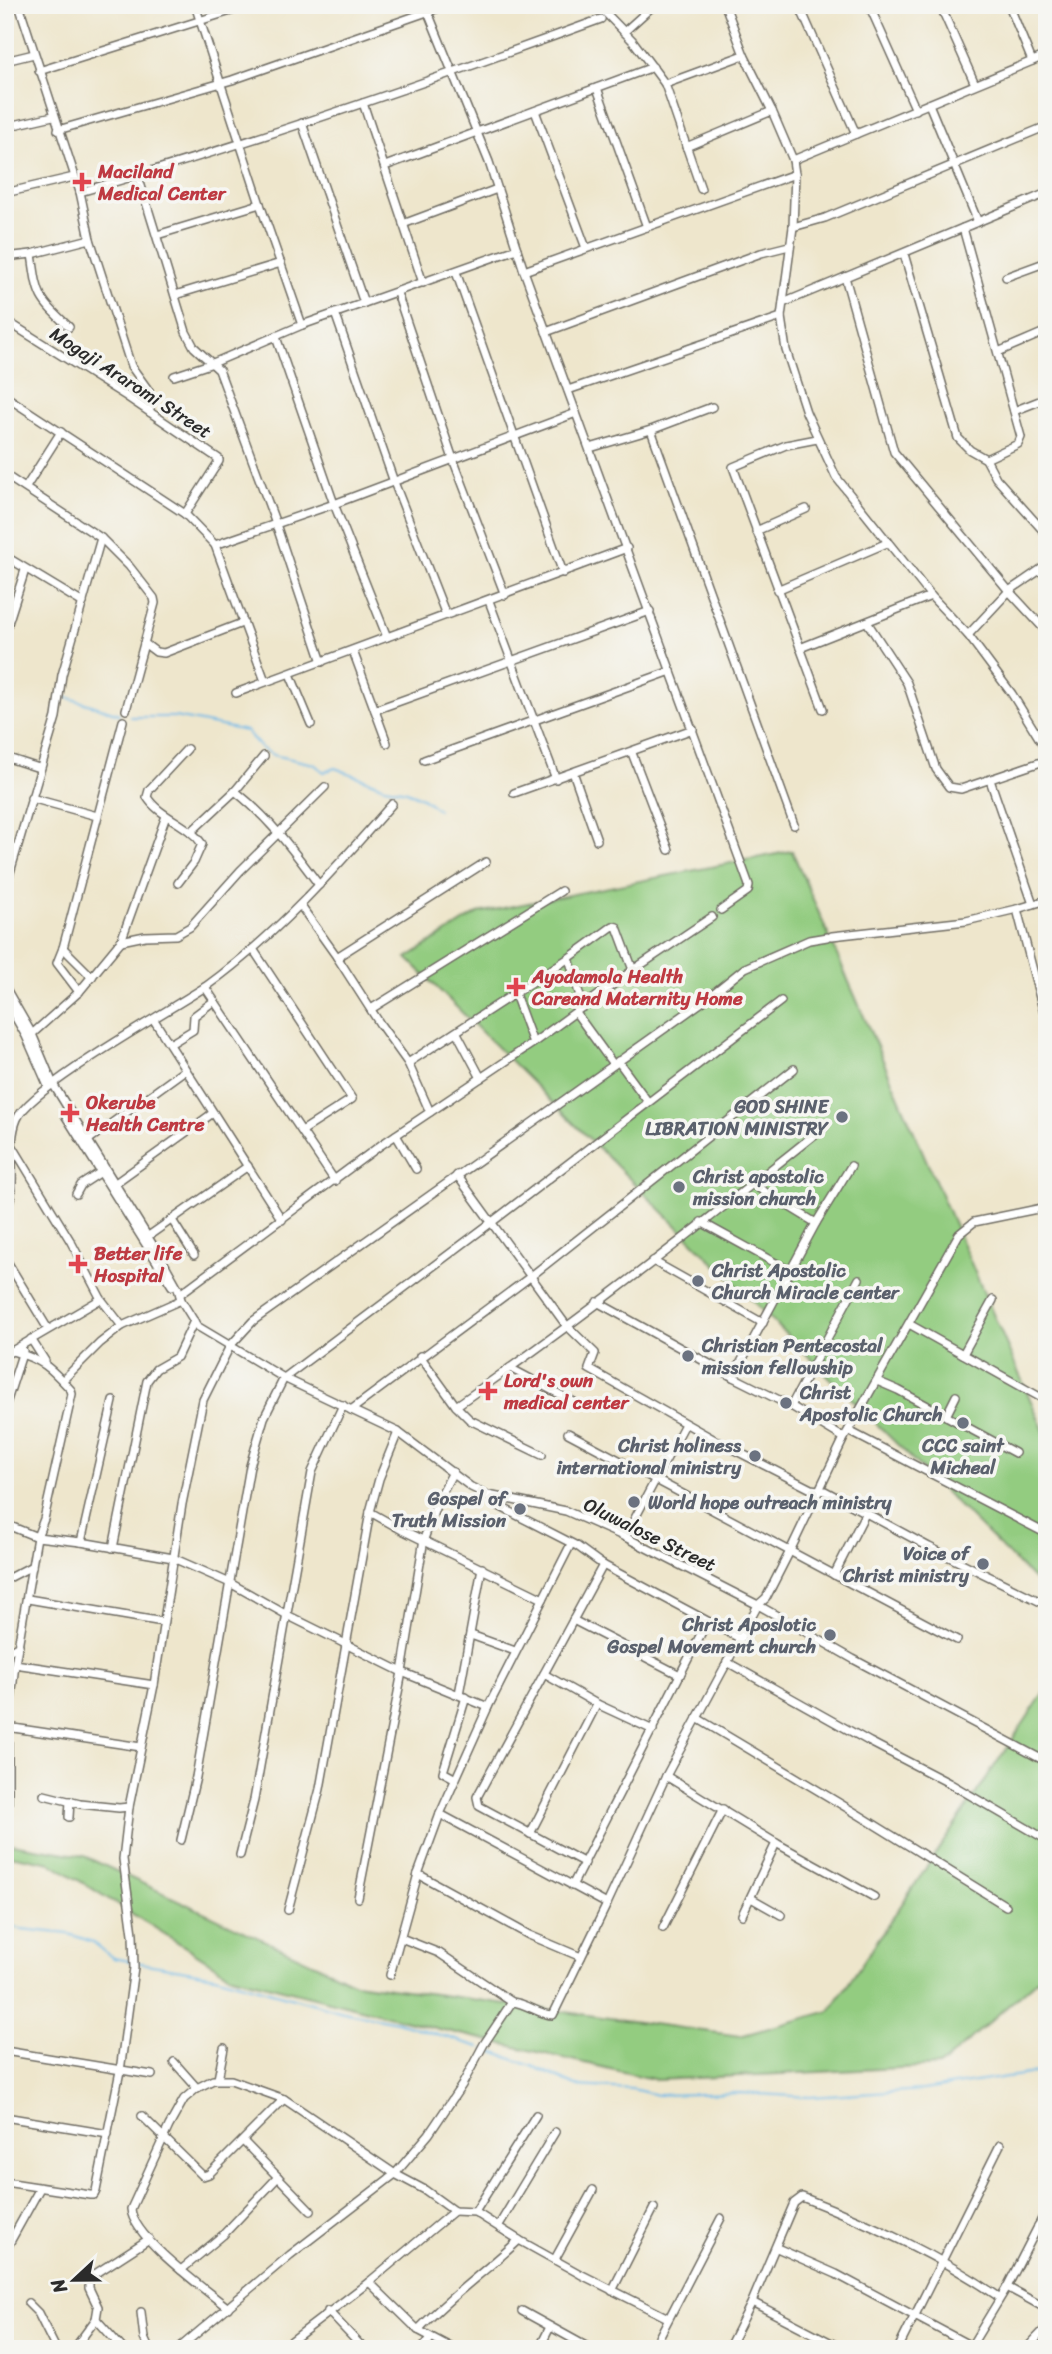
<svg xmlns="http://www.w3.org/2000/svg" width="1052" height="2354" viewBox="0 0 1052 2354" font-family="Sriracha,sans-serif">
  <rect width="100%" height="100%" fill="#f6f6f2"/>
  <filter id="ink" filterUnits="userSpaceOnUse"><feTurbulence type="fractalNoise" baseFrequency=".0143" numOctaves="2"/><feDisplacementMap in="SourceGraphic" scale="14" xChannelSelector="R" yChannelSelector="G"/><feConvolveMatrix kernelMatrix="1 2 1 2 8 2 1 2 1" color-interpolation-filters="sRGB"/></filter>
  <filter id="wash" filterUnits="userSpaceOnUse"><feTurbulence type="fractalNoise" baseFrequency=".00686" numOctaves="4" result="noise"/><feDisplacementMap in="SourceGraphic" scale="28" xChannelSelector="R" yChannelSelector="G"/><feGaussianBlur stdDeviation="1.57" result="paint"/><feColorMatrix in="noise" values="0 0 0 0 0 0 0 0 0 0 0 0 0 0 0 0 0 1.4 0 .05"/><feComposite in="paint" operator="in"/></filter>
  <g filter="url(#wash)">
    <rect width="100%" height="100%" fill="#eee6cc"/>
    <g fill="#93cc80" stroke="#5f7c56" stroke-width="2">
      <polygon points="792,851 1047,1438 1047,1593 407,958 478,913"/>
      <polygon points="1047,1688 1047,1971 940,2066 657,2080 439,2029 232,1976 51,1863 5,1854 5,1843 84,1856 355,1983 740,2036 830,2011"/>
    </g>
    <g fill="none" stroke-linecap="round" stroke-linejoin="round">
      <g stroke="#6fb9e7" stroke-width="2">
        <polyline points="66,697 119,714"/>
        <polyline points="130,717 175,717 246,731 261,748 273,755 314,764 324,772 335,768 385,787 407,791 424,799 438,810"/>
        <polyline points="5,1924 21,1929 69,1934 93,1942 113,1958 130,1961"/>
        <polyline points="135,1962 215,1976 343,2012 397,2022 479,2047"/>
        <polyline points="484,2049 532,2066 576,2086 632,2089 657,2095 741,2093 810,2097 923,2090 1047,2071"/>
      </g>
    </g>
  </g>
  <g filter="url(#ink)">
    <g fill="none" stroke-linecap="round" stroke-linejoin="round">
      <defs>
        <g id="minor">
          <polyline points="19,5 80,192 90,239 131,366 149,391 150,412"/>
          <polyline points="195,5 260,204 302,325"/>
          <polyline points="425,5 489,162 524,271 749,885 748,891 721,910"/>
          <polyline points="598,5 633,41 665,84 701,189"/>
          <polyline points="725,5 744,55 772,111 793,160 795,174 793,227 781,317 786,350 806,412 836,477 931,596 968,635 1012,694 1047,751"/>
          <polyline points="799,5 856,134"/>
          <polyline points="869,5 916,110"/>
          <polyline points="940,5 975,84"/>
          <polyline points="1009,5 1032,61"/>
          <polyline points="624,32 654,5"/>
          <polyline points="5,61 34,54"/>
          <polyline points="39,71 250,5"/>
          <polyline points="665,84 744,55"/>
          <polyline points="597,88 647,227"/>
          <polyline points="363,103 423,283"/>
          <polyline points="929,104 978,222"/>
          <polyline points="535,111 586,248"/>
          <polyline points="302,123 364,303"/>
          <polyline points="5,127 53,116"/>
          <polyline points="58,130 232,80 447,5"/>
          <polyline points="686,147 772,111"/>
          <polyline points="793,160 1047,55"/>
          <polyline points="385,166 653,67"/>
          <polyline points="138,176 186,332 194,347 219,370 276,524 322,662"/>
          <path d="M80,192C256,142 429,82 601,19"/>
          <polyline points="5,193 74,177"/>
          <polyline points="403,224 497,189"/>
          <polyline points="793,227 825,218 1047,126"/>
          <polyline points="963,228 1021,437 1018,444 986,459"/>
          <polyline points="157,235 260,204"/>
          <path d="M32,254C38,297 37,297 69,327"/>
          <polyline points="904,254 958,438 970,450 986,459 996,478 1047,535"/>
          <polyline points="5,257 32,254 90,239"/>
          <polyline points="524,271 795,174"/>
          <polyline points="456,272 563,573"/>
          <polyline points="845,277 894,452 1009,591 1047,632"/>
          <polyline points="1006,277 1047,262"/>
          <polyline points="397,293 453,459 505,595"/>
          <polyline points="175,295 281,263"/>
          <polyline points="783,303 1047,193"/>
          <polyline points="335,313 394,482 446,615"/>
          <polyline points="5,320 126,396 219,459 219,461 185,514"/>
          <polyline points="546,332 761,253 789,246"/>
          <polyline points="276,337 334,504 387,637"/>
          <polyline points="998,352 1047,331"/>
          <polyline points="174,376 213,363 302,325 517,249"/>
          <polyline points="568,390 781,317"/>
          <polyline points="5,396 185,514 215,545 265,681"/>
          <polyline points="1014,411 1047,398"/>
          <polyline points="651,430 794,825"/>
          <polyline points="817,439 786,445 733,467 823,709"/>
          <polyline points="590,448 651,430 712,407"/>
          <polyline points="5,475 101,538 129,566 154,598 155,603 126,710"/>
          <polyline points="26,487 61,432"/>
          <polyline points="756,531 806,509"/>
          <polyline points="215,545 334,504 576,413"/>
          <polyline points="5,556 83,603"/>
          <polyline points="777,590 887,543"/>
          <polyline points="489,601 556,779"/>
          <polyline points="867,622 907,683 936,769 949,787 961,789 1047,760"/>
          <polyline points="5,633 25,570"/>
          <polyline points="968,635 1009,591 1047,565"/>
          <polyline points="144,643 156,652 164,653 242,623"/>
          <polyline points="800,648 931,596"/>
          <polyline points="353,651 387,743"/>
          <polyline points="290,674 311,724"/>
          <polyline points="236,693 627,548"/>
          <polyline points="375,710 650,611"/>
          <polyline points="632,753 669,850"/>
          <polyline points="5,757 39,768"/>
          <polyline points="424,760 671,671"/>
          <polyline points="573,772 597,840"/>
          <polyline points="990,780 1033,904"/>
          <path d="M235,791C269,818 293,850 319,885"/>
          <polyline points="514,793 693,729"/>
          <polyline points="31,798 97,816"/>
          <polyline points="191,832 235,791 264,756"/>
          <path d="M178,883L194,862L202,844C189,824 159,817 147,797L149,790L187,749"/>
          <polyline points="5,889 56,717 62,675 101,538"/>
          <polyline points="300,905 337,957 380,1024 408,1063 430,1112"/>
          <polyline points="1017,909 1047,1025"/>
          <polyline points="832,936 966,921 1017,909 1047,900"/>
          <polyline points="121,941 145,936 176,935 190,927 240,871 325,787"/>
          <polyline points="63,948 92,977"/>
          <polyline points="253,949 352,1099 302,1131"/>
          <polyline points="337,957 486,862"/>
          <polyline points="569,958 583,1007"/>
          <polyline points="5,987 32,1034 53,1084 164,1263 178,1288 181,1300 197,1326 284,1378 398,1432 471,1487 488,1495 566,1511 625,1537 758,1605 853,1659 1045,1761"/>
          <polyline points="205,987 335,1181"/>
          <polyline points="79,992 57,963 63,948 123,721"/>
          <polyline points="515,994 533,1043"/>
          <polyline points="5,999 26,1036 48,1086"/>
          <polyline points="371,1009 561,891"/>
          <polyline points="576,1013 613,1064"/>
          <polyline points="154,1020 282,1220"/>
          <polyline points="457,1033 481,1078"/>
          <polyline points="32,1034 79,992 121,941 166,816"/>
          <polyline points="170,1044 193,1030 194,1016 214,1001"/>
          <polyline points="618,1061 648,1102"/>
          <polyline points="408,1063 569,958 613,926 617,927 633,970"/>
          <polyline points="65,1115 172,1286"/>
          <polyline points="396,1135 416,1169"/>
          <polyline points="87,1141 185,1070"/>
          <polyline points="12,1145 71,1242 101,1299 122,1326"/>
          <polyline points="457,1175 566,1325 595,1353 589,1369 715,1440 811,1489 825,1491 929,1547 1047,1605"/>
          <polyline points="114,1184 213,1113"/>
          <polyline points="752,1184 816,1223"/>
          <polyline points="76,1194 81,1185 104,1170"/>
          <path d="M5,1213C20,1185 5,1148 17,1119C30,1088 170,1010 205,987C276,936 335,869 392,804"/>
          <polyline points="172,1220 194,1255"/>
          <polyline points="701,1222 790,1271"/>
          <polyline points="147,1237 248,1166"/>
          <polyline points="5,1258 48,1329"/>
          <polyline points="653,1261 763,1323"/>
          <polyline points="180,1294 381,1145 533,1043 633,970 712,917"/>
          <polyline points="597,1302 733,1377 791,1406 844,1438"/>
          <polyline points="909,1324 1047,1401"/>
          <polyline points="31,1339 45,1361"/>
          <polyline points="963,1354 993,1300"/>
          <polyline points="5,1355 101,1299"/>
          <polyline points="420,1356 456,1406 470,1420 542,1455"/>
          <polyline points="510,1368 574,1402"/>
          <polyline points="733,1377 816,1223 851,1166"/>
          <polyline points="63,1380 100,1343 122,1326 181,1300"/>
          <polyline points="877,1381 898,1390 1015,1453"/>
          <path d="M456,1406C583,1318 704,1223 824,1127"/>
          <polyline points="791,1406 859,1279"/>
          <polyline points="5,1407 23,1351"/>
          <polyline points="351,1410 530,1277 794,1069"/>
          <polyline points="946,1416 956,1396"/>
          <polyline points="849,1431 1047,1534"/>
          <polyline points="568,1433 957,1640"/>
          <polyline points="489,1496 497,1505 577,1546 603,1565 741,1639"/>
          <polyline points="370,1512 402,1530 543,1599"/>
          <polyline points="5,1524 37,1537 81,1542 173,1558 230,1583 287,1615 402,1672 488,1707"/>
          <polyline points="625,1537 685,1424"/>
          <polyline points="81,1542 113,1401"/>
          <polyline points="571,1544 488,1707 440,1814 607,1904 666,1776 758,1605 766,1598 790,1551 844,1438 959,1234 974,1222 1047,1207"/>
          <polyline points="113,1548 147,1381 156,1369 177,1357 194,1321"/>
          <polyline points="834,1575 866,1512"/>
          <polyline points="5,1580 32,1566"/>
          <polyline points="28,1599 163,1622"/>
          <polyline points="573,1620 680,1675"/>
          <polyline points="471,1635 515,1651"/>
          <polyline points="5,1653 19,1645"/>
          <polyline points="727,1662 870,1742 949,1783 1047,1840"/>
          <polyline points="15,1664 154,1685"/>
          <polyline points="544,1674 597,1704 653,1730"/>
          <polyline points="459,1694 482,1568"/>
          <polyline points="697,1718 859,1815 1006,1906"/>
          <polyline points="7,1727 141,1747"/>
          <polyline points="666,1776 776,1843 874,1897"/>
          <polyline points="454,1778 443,1772 466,1697"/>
          <polyline points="44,1795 80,1804 119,1808 129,1807"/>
          <polyline points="69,1817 70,1801"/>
          <path d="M8,1819V1726L15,1664L37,1537L44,1519L72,1394L71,1390C50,1367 43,1360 12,1351"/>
          <polyline points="530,1834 597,1704"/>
          <polyline points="181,1840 196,1777 250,1466 264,1418 284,1378 492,1222 781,1001"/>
          <polyline points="240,1855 254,1800 312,1472 343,1405"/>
          <polyline points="585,1863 479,1806 477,1797 603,1565"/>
          <polyline points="418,1874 529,1935 581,1957"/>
          <polyline points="572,1886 707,1622"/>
          <polyline points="358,1898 402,1672 424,1539 438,1500 453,1472"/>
          <polyline points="751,1898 781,1915"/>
          <polyline points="288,1910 320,1789 370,1512 379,1479 398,1432"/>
          <polyline points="742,1915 776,1843"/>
          <polyline points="663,1928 723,1809"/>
          <polyline points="401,1938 439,1953 512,2002"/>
          <polyline points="390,1975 418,1874 440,1814"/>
          <polyline points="5,2051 152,2075"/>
          <polyline points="174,2062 197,2088"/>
          <polyline points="218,2079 224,2048"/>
          <polyline points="142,2116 203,2176 209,2174 284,2099"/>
          <polyline points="5,2117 108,2134"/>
          <polyline points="243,2141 311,2211"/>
          <polyline points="5,2182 90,2195 94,2195 96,2191 120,2071 134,1968 133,1934 123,1859 129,1807 154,1685 182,1504 203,1400 230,1346 253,1321 705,1000 745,968 809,940 827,937"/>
          <polyline points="475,2212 536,2115"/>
          <polyline points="499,2225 555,2132"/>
          <polyline points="1038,2226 1047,2233"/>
          <polyline points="777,2248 836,2274 971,2346"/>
          <polyline points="5,2251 40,2188"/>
          <polyline points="555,2259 593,2190"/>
          <polyline points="181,2270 223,2235 278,2177"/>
          <polyline points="369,2282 418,2330 454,2349"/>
          <polyline points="1007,2287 1047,2309"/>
          <polyline points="612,2291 654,2208"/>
          <polyline points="752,2302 843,2349"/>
          <polyline points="28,2303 38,2313 56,2349"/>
          <path d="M228,2308C205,2289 133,2238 131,2209L169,2126L184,2099L197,2088L213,2080H231L284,2099L395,2174L425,2190L454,2211L475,2212L519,2240L580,2274L668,2318"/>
          <polyline points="328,2311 364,2349"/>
          <polyline points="522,2311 591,2349"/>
          <polyline points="141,2312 144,2338 149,2349"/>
          <path d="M418,2330C449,2297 486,2271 519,2240"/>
          <polyline points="970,2348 1007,2287 1047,2209"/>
          <polyline points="74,2349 96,2319"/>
          <polyline points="123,2349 96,2319 98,2307 89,2288 89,2278 149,2239"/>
          <path d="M178,2349L290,2255L395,2174L429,2134L462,2085L484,2044L512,2002C527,2003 539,2015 553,2015L607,1904"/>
          <polyline points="281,2349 369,2282 454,2211"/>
          <polyline points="422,2349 431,2338"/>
          <polyline points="539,2349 550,2327"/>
          <polyline points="653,2349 721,2218"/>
          <path d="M728,2349L752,2302L794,2203L802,2197C871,2224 939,2255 999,2297"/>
          <polyline points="898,2349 1000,2145"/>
          <polyline points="1026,2349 1047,2327"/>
        </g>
      </defs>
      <use href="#minor" stroke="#6f6c63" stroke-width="10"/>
      <use href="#minor" stroke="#fff" stroke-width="7"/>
    </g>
  </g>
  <g fill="#e0444e" stroke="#f6f6f2" stroke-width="2.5">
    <path d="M78.5 171.5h7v7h7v7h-7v7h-7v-7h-7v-7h7z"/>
    <path d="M512.5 976.5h7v7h7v7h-7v7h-7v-7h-7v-7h7z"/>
    <path d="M66.5 1102.5h7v7h7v7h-7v7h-7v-7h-7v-7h7z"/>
    <path d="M74.5 1253.5h7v7h7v7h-7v7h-7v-7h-7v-7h7z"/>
    <path d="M484.5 1380.5h7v7h7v7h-7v7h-7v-7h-7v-7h7z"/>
  </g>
  <g fill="#6b7280" stroke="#f6f6f2" stroke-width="2.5">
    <circle cx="842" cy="1117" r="7"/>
    <circle cx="679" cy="1187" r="7"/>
    <circle cx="698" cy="1281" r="7"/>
    <circle cx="688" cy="1356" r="7"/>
    <circle cx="786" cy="1403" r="7"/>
    <circle cx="963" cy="1423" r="7"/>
    <circle cx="755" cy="1456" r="7"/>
    <circle cx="634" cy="1502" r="7"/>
    <circle cx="520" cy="1509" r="7"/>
    <circle cx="983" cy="1564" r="7"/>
    <circle cx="830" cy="1635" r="7"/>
  </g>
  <g text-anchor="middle" stroke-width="7" stroke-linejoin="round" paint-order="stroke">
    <g font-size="19" font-weight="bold" fill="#be3a42" stroke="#f6f6f2" text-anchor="start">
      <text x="98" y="178">Maciland<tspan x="98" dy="22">Medical Center</tspan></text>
      <text x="532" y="983">Ayodamola Health<tspan x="532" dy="22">Careand Maternity Home</tspan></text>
      <text x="86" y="1109">Okerube<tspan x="86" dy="22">Health Centre</tspan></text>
      <text x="94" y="1260">Better life<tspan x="94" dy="22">Hospital</tspan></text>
      <text x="504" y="1387">Lord's own<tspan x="504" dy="22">medical center</tspan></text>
    </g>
    <g font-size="19" fill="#2b2b2b" stroke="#f6f6f2">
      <text transform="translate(131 382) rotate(33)" y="7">Mogaji Araromi Street</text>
      <text transform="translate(650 1534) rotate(26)" y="7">Oluwalose Street</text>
    </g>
    <g font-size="19" font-weight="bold" fill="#5b616d" stroke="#f6f6f2" text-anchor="end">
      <text x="828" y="1113">GOD SHINE<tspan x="828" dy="22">LIBRATION MINISTRY</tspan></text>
      <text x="693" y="1183" text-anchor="start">Christ apostolic<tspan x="693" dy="22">mission church</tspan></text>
      <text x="712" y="1277" text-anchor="start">Christ Apostolic<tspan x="712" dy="22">Church Miracle center</tspan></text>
      <text x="702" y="1352" text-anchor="start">Christian Pentecostal<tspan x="702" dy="22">mission fellowship</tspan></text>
      <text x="800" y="1399" text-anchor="start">Christ<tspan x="800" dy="22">Apostolic Church</tspan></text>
      <text x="741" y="1452">Christ holiness<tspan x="741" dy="22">international ministry</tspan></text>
      <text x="963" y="1452" text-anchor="middle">CCC saint<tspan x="963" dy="22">Micheal</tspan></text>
      <text x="506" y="1505">Gospel of<tspan x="506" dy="22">Truth Mission</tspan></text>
      <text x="648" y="1509" text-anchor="start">World hope outreach ministry</text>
      <text x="969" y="1560">Voice of<tspan x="969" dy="22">Christ ministry</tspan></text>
      <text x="816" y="1631">Christ Aposlotic<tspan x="816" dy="22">Gospel Movement church</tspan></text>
    </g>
  </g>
  <rect width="1052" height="2354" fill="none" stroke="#f6f6f2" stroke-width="28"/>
  <g transform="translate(74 2280) rotate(248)" stroke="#f6f6f2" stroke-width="5" paint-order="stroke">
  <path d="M0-5L12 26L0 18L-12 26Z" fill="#2b2b2b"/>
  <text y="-10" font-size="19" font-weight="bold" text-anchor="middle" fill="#2b2b2b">N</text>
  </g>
</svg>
